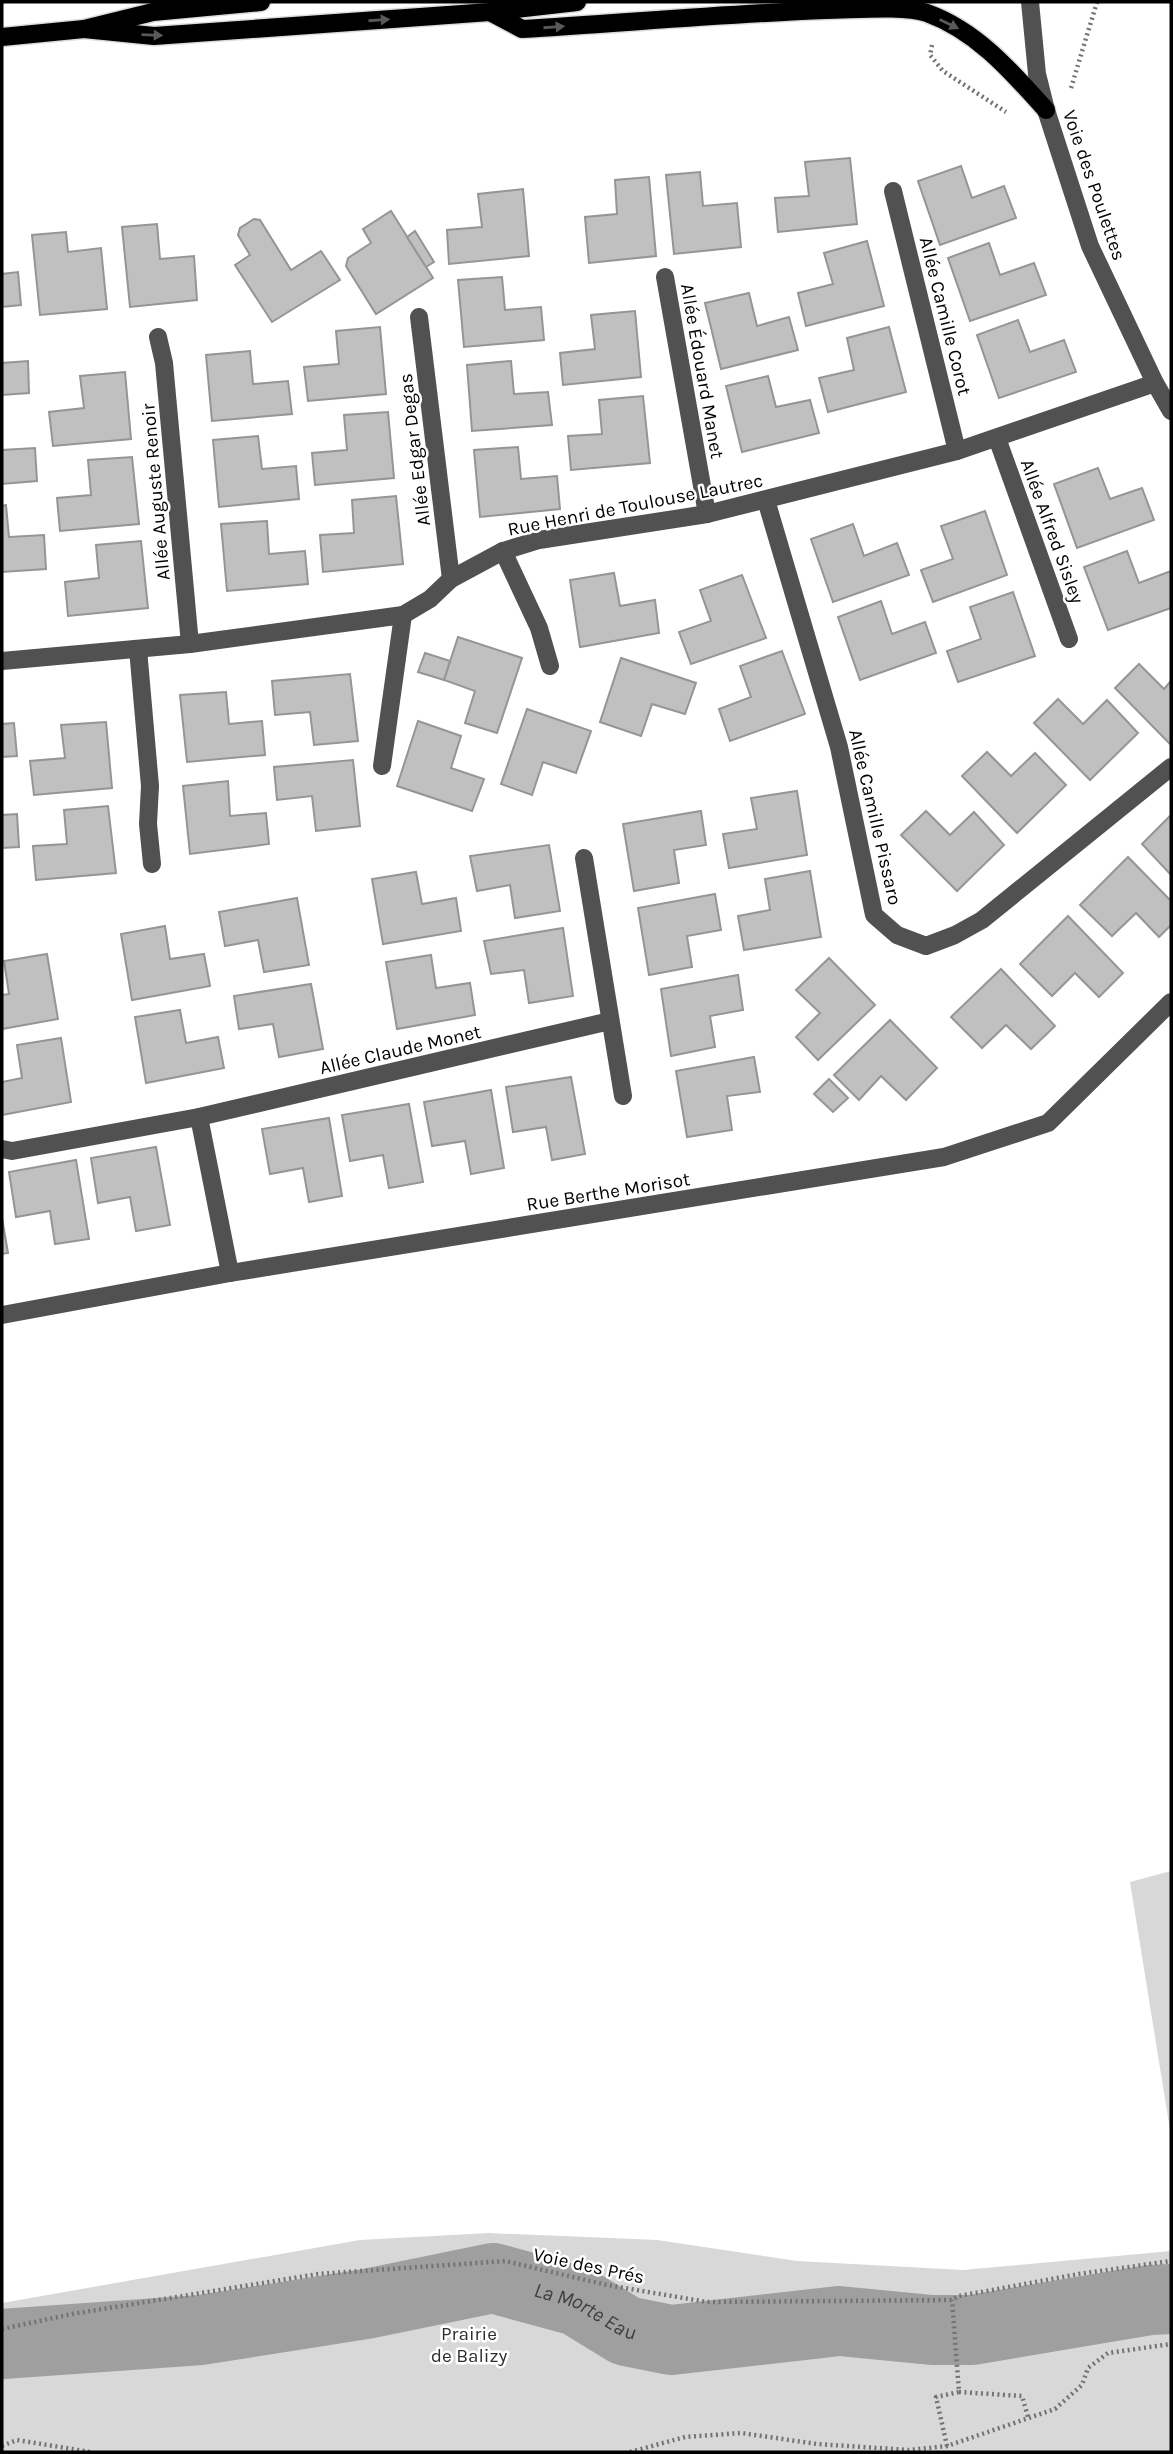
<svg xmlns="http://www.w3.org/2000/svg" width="1173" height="2454" viewBox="0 0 1173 2454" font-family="Karla,sans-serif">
  <rect width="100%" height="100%" fill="#fff"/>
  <g fill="#d8d8d8">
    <polygon points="1171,1871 1171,2136 1130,1882"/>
    <polygon points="489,2233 657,2240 797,2261 963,2270 1171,2251 1171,2452 2,2452 2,2303 360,2240"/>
  </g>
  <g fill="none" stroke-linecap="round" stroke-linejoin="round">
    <path stroke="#9f9f9f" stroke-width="70" id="s1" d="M2,2344L201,2330L366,2304L493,2278L577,2301L626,2331L671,2340L839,2321L932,2330H972L1150,2300L1171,2299"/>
  </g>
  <g fill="#c0c0c0" stroke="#959595" stroke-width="2">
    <polygon points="850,158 857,224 778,232 775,198 809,196 805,162"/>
    <polygon points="961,166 972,198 1004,186 1016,218 940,245 918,181"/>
    <polygon points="700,172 703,206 737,203 741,247 674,254 666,175"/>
    <polygon points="649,177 656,256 589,263 585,217 617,214 615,180"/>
    <polygon points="523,189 529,256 449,264 447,230 482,227 478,194"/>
    <polygon points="391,211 433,278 376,314 346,266 348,258 371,243 363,229"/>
    <polygon points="254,219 260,220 291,270 321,251 340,280 272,322 235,265 250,255 238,235 240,228"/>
    <polygon points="157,224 160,259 194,256 197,300 130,307 122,227"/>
    <polygon points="415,231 434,262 426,267 407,237"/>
    <polygon points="66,232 68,252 101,248 107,309 40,315 32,235"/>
    <polygon points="867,241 884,306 806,326 798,293 833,284 824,253"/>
    <polygon points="989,243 1000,275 1034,263 1046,295 970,321 948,258"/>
    <polygon points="18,272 21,305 2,307 2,274"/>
    <polygon points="502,277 505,310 541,307 544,340 464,347 458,280"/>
    <polygon points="749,293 757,326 789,317 798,350 721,369 705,303"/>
    <polygon points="635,311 641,377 563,385 560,353 595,349 591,315"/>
    <polygon points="1018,320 1030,352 1064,340 1076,372 999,398 977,335"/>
    <polygon points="380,327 386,394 308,401 304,367 339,364 336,331"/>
    <polygon points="889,327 906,392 828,412 819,378 854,370 847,338"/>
    <polygon points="250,351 253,384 288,381 292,414 212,421 206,355"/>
    <polygon points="28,361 29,393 2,395 2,363"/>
    <polygon points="511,361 514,394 548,392 552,425 472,431 467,365"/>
    <polygon points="125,372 131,439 53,446 49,412 84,408 80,376"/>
    <polygon points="768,376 776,407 810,400 819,433 742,452 726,386"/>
    <polygon points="643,396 650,463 571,470 568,436 602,434 599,400"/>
    <polygon points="388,412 394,478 315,485 312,453 347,450 344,415"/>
    <polygon points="258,436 262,469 296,466 299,499 219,507 213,440"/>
    <polygon points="518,447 521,479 557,476 560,509 480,517 474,450"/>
    <polygon points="35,448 37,481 2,484 2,450"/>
    <polygon points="132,457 139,524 60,531 57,498 91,495 88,460"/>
    <polygon points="1098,468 1110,499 1142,488 1154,520 1077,548 1054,484"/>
    <polygon points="396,496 403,564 323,572 320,535 354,533 352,500"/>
    <polygon points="6,505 9,537 44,535 46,569 2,572 2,506"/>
    <polygon points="985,511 1007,575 933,602 921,570 953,559 941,526"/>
    <polygon points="267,521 269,554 305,551 308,584 227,591 221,524"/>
    <polygon points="853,524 864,556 897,543 909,575 833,602 811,539"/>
    <polygon points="141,541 148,608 68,616 65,582 99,578 96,545"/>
    <polygon points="1127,551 1139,583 1171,571 1171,608 1108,630 1084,567"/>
    <polygon points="614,573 620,606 655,600 659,633 580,647 570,580"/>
    <polygon points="742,575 766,638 691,664 679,632 711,621 700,590"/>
    <polygon points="1013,592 1035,656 958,682 947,651 981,639 970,607"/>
    <polygon points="881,601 892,634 925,622 936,653 860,680 838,617"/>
    <polygon points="458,637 522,658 497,733 465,723 475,691 444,680"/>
    <polygon points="782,651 805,714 730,741 719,709 751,697 740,666"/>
    <polygon points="425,653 450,661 444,680 418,672"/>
    <polygon points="621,658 696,683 685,714 652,704 641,736 600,722"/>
    <polygon points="1139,664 1164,689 1171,681 1171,745 1115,688"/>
    <polygon points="350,674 358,741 314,745 310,712 275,715 272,681"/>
    <polygon points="226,692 229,724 262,721 265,755 187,762 180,695"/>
    <polygon points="1058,699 1083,724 1107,700 1138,733 1090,780 1034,723"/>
    <polygon points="527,709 591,731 576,773 543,762 532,795 501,784"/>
    <polygon points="418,721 461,736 451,768 484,779 472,811 397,786"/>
    <polygon points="106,722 112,788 34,795 30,761 65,758 61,725"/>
    <polygon points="14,723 17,756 2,757 2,724"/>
    <polygon points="987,752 1011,776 1035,753 1066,785 1017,833 962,776"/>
    <polygon points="353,760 360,826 316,831 312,796 277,800 274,767"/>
    <polygon points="228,781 230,816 266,813 269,844 190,854 183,786"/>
    <polygon points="797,791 807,855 729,868 723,834 757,829 751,798"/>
    <polygon points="108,806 116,873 36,880 33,846 67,844 64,810"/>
    <polygon points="701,811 706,845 674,850 679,883 634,891 623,824"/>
    <polygon points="926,811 950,835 974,812 1004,845 957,891 901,835"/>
    <polygon points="17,814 19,847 2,848 2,815"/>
    <polygon points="1171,815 1171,875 1142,844"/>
    <polygon points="549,845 560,911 515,918 510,885 477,891 470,856"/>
    <polygon points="1128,857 1171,901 1171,925 1159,937 1136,913 1112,936 1080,905"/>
    <polygon points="810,871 821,937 744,950 738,916 770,910 765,879"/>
    <polygon points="416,872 422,904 456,898 461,931 383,944 372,879"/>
    <polygon points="715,894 721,930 687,936 692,967 649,975 638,908"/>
    <polygon points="297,898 309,965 264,972 258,940 225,946 219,912"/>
    <polygon points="1068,916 1123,973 1099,997 1075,973 1052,996 1020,964"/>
    <polygon points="165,926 170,959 204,954 210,986 132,1000 121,934"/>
    <polygon points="563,928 573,996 529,1003 524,970 491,974 484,941"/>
    <polygon points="47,954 58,1019 2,1029 2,995 9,994 4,961"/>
    <polygon points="431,955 436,988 470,983 475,1015 397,1029 386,962"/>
    <polygon points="829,958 875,1005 818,1060 796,1037 820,1013 796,990"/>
    <polygon points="1001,969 1055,1026 1031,1049 1006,1025 982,1048 951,1017"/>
    <polygon points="738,975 743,1010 710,1016 715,1047 671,1056 661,989"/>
    <polygon points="311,984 323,1049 279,1057 273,1024 239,1029 234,996"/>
    <polygon points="180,1010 186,1043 218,1037 224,1068 146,1083 135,1017"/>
    <polygon points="890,1020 937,1068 906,1100 881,1076 859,1100 834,1075"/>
    <polygon points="61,1038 71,1102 2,1115 2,1082 22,1078 17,1045"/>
    <polygon points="754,1057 760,1092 727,1096 732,1130 687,1137 676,1071"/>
    <polygon points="571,1077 585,1154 552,1160 546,1127 513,1132 506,1087"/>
    <polygon points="829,1079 848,1098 833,1112 814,1094"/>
    <polygon points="491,1090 504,1168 471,1174 465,1141 432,1146 424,1102"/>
    <polygon points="409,1104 423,1182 389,1188 383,1155 350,1161 342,1115"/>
    <polygon points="329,1118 342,1196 309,1202 303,1168 270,1174 262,1129"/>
    <polygon points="156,1147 170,1225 136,1231 130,1197 98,1203 91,1158"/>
    <polygon points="76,1160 89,1239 55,1244 50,1211 16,1217 9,1172"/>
    <polygon points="2,1218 8,1253 2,1254"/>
  </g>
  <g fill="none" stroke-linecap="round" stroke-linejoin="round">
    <defs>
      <g id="major">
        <path d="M490,12L522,29C623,23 724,14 826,10C851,10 904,5 927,13C977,31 1012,72 1046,110"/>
        <polyline points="84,29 154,36 490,12 577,2"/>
        <polyline points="2,37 84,29 153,12 261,2"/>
      </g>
    </defs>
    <use href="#major" stroke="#dbdbdb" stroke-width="21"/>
    <g stroke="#737373" stroke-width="4.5" stroke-dasharray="2 3.5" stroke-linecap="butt">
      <polyline points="932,45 930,55 943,71 1006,112"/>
      <polyline points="1071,88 1097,2"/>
      <polyline points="2,2329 72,2314 318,2274 505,2261 607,2285 707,2302 952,2300 959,2296 1079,2274 1171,2261"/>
      <polyline points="959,2392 1022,2396 1028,2417"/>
      <polyline points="2,2446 17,2440 90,2452"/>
      <polyline points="947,2446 936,2397 959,2392 952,2300"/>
      <polyline points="630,2452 685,2437 741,2433 817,2444 909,2450 947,2446 1055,2409 1082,2385 1088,2368 1108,2353 1171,2344"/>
    </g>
    <g stroke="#515151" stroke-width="18">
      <polyline points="1030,2 1037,74 1046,110 1090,246 1155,383 1171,411"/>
      <polyline points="893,191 957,451"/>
      <polyline points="665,277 707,514"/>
      <polyline points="419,317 451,579"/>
      <polyline points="158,337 164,363 190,644"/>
      <polyline points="997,438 1069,639"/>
      <polyline points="766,500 839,747 874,915 897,935 926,946 955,935 982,920 1171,767"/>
      <polyline points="503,551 539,628 550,666"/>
      <polyline points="138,649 150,786 148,824 152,864"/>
      <polyline points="2,661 190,644 403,615 430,599 451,579 503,551 539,540 707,514 957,451 1155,383"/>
      <polyline points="382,766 403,615"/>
      <polyline points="584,858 623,1096"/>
      <polyline points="199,1117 230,1273"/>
      <polyline points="2,1149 12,1151 199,1117 610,1021"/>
      <polyline points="2,1315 230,1273 944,1157 1048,1123 1171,1002"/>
    </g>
    <use href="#major" stroke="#000" stroke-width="18"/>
  </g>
  <defs><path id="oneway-solid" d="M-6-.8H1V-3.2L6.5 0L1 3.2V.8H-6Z" transform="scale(1.75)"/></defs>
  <g fill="#595959">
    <use href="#oneway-solid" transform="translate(379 20) rotate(-4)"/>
    <use href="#oneway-solid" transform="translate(949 24) rotate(26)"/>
    <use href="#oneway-solid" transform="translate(554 27) rotate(-4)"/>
    <use href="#oneway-solid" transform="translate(152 35) rotate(2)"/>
  </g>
  <g text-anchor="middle" stroke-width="5" stroke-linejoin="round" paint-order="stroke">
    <g font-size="19" fill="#000" stroke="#fff">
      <text transform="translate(1095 185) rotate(71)" y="7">Voie des Poulettes</text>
      <text transform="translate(946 316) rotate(76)" y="7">Allée Camille Corot</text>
      <text transform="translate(703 371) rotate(80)" y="7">Allée Édouard Manet</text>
      <text transform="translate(414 450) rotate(-97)" y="7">Allée Edgar Degas</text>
      <text transform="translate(155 492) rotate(-95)" y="7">Allée Auguste Renoir</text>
      <text transform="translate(635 504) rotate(-11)" y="7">Rue Henri de Toulouse Lautrec</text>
      <text transform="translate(1053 531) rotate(70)" y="7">Allée Alfred Sisley</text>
      <text transform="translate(876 817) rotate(77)" y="7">Allée Camille Pissaro</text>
      <text transform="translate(400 1049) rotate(-13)" y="7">Allée Claude Monet</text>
      <text transform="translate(608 1191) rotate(-9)" y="7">Rue Berthe Morisot</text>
      <text transform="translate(589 2265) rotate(12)" y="7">Voie des Prés</text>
    </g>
    <g font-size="19" fill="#2f2f2f" stroke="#fff">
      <text x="469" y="2340">Prairie<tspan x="469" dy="22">de Balizy</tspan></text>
    </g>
    <g font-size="21" font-style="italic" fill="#404040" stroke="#fff">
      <text dy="7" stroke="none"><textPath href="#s1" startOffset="595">La Morte Eau</textPath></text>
    </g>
  </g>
  <rect width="1173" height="2454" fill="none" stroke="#000000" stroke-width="7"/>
</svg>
